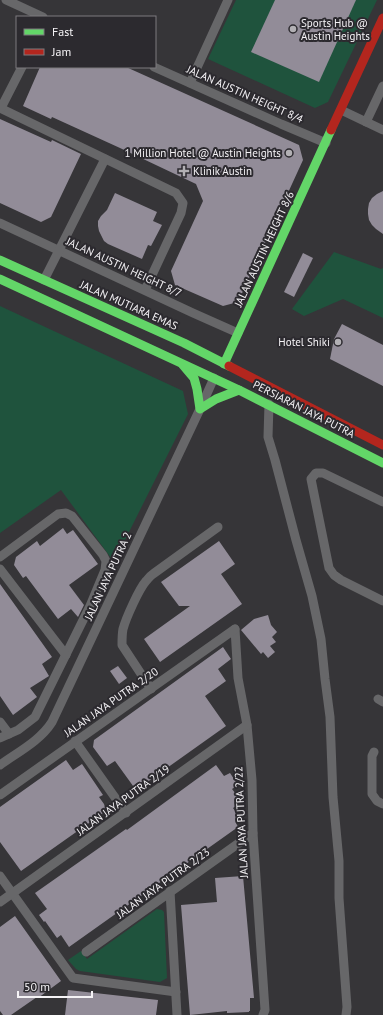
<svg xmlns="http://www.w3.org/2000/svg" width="383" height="1015" viewBox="0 0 383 1015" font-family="'PT Sans',sans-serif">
  <rect width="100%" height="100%" fill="#363538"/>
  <g fill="#1f533d">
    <polygon points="236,0 377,0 328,102 315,108 208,59"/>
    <polygon points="334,252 381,269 383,268 383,318 343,299 304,316 292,309"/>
    <polygon points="0,306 183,391 188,414 114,562 61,490 0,533"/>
    <polygon points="157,909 162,910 164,912 167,978 160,982 80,971 76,969 68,960 81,951 87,959"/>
  </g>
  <g fill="#928c98">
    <polygon points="275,0 356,0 319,82 251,52"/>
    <polygon points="40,67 126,67 299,145 303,160 238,302 223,306 175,285 171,271 203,201 196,184 120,148 52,117 51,119 23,106"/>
    <polygon points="0,119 51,142 52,140 81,154 51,217 41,222 0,203"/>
    <polygon points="383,191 383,234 376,229 372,225 369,220 368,214 368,209 369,203 372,198 377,194"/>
    <polygon points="115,193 157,212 153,221 162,225 151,246 148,245 142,259 108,244 104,241 99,231 98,226 98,221 101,216 107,210"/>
    <polygon points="303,253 313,258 294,297 284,292"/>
    <polygon points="342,324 383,345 383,386 330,359 334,339"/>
    <polygon points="63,528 67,534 73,530 98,564 69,585 84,605 78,617 71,609 58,619 26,576 23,578 14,565 16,557 37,541 40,546"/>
    <polygon points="219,541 235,564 221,574 242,604 160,662 144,639 190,606 179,606 161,582"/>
    <polygon points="0,584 52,657 42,664 49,676 30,688 37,697 13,715 0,696"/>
    <polygon points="268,615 271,625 277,632 272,637 276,642 270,646 275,652 268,658 263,652 261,654 241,630 254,619"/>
    <polygon points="223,647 231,659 218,669 226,681 205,696 226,726 136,790 115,761 107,766 93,747 94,740"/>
    <polygon points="118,666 127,678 119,684 110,671"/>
    <polygon points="66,760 73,770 82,764 103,795 99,797 104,804 106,811 21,871 0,842 0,807"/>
    <polygon points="216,765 224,776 230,773 238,785 232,789 242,802 233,808 241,820 236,823 238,827 69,947 61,935 57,938 45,921 44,922 39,915 47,909 35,893 126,829 127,830"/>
    <polygon points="243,876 254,998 250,998 250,1011 249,1011 249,1012 227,1013 227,1011 190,1015 181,905 217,902 215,878"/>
    <polygon points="15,916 61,981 38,998 37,997 11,1015 3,1015 0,1011 0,927"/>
    <polygon points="68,990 158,1000 156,1015 65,1015"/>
  </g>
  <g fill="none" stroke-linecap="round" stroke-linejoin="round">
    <g stroke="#676769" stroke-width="9">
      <polyline points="6,0 43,17"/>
      <polyline points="154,67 281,124 326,143"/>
      <polyline points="190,83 228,0"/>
      <polyline points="0,108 176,193 183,203 181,213 145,290"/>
      <polyline points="1,108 22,67"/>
      <polyline points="341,110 383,130"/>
      <polyline points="366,122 383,86"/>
      <polyline points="0,223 193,313 238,333"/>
      <polyline points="44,280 105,159"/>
      <polyline points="269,404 268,437 275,460 296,540 312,596 321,639 325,679 330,717 333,797 339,861 339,898 347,1007 346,1015"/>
      <polyline points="383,502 323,473 316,473 311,479 329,568 334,575 341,580 383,601"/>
      <polyline points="0,557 58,514 66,513 72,516 103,555 106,561 105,570 90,606 35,717 18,730 0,738"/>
      <polyline points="0,569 66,655"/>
      <polyline points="235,629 238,678 247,725 252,780 253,833 265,1010 263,1015"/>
      <path d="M151,689L122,645C122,639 122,634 123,629C126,618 139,589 146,581C148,579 150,576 153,574L218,527"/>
      <polyline points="378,699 383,702"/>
      <polyline points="0,722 9,734"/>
      <polyline points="75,741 126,813"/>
      <polyline points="374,752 372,756 372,794 377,801 383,804"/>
      <path d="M0,765C18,752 40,741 52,722L200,409L214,378"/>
      <polyline points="0,795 235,629"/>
      <polyline points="0,876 73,978 176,992"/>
      <polyline points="170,891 177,1015"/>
      <polyline points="0,902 247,725"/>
      <polyline points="86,952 253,833"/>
    </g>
    <g stroke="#63d668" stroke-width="9">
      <polyline points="0,260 184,343 229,366"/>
      <polyline points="0,279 239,390 383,463"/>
      <polyline points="224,364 331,130"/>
      <polyline points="183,365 194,378 197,389 200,409 216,399 239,390"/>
    </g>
    <g stroke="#b3261e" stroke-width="9">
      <polyline points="331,130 383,18"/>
      <polyline points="229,366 383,445"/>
    </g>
  </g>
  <g fill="#b2b0b4" stroke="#2c2a2f" stroke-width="1.5">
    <circle cx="293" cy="29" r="4"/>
    <circle cx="289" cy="153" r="4"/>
    <path d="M182 165h4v4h4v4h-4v4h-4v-4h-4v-4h4z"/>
    <circle cx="338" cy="342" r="4"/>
  </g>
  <g text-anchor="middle" stroke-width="4" stroke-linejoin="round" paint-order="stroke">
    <g font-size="11" fill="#f5f3f6" stroke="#2c2a2f" text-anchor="start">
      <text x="301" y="27">Sports Hub @<tspan x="301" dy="13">Austin Heights</tspan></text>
      <text x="281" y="157" text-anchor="end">1 Million Hotel @ Austin Heights</text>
      <text x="193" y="175">Klinik Austin</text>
      <text x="330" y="346" text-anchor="end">Hotel Shiki</text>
    </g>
    <g font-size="11" fill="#f5f3f6" stroke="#2c2a2f">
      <text transform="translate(245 94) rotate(24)" y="4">JALAN AUSTIN HEIGHT 8/4</text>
      <text transform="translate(264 249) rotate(-65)" y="4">JALAN AUSTIN HEIGHT 8/6</text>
      <text transform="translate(124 267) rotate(25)" y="4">JALAN AUSTIN HEIGHT 8/7</text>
      <text transform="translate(129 305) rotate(24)" y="4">JALAN MUTIARA EMAS</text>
      <text transform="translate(304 409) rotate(27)" y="4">PERSIARAN JAYA PUTRA</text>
      <text transform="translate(108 576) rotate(-65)" y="4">JALAN JAYA PUTRA 2</text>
      <text transform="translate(111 702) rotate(-35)" y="4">JALAN JAYA PUTRA 2/20</text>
      <text transform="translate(123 800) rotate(-36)" y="4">JALAN JAYA PUTRA 2/19</text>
      <text transform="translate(241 822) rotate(-93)" y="4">JALAN JAYA PUTRA 2/22</text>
      <text transform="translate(163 883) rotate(-36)" y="4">JALAN JAYA PUTRA 2/23</text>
    </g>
  </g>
  <rect x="16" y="16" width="140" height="52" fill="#2c2a2f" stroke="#7c7a7f"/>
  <rect x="24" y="29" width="20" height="6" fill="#63d668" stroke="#7c7a7f"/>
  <text x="52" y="36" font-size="12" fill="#f5f3f6">Fast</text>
  <rect x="24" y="49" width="20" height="6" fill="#b3261e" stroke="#7c7a7f"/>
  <text x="52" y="56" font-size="12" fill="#f5f3f6">Jam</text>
  <path d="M18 991v6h74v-6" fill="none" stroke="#f5f3f6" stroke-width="2"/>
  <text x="24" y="991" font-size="12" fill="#f5f3f6" stroke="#2c2a2f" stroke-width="3" paint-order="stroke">50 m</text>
</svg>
